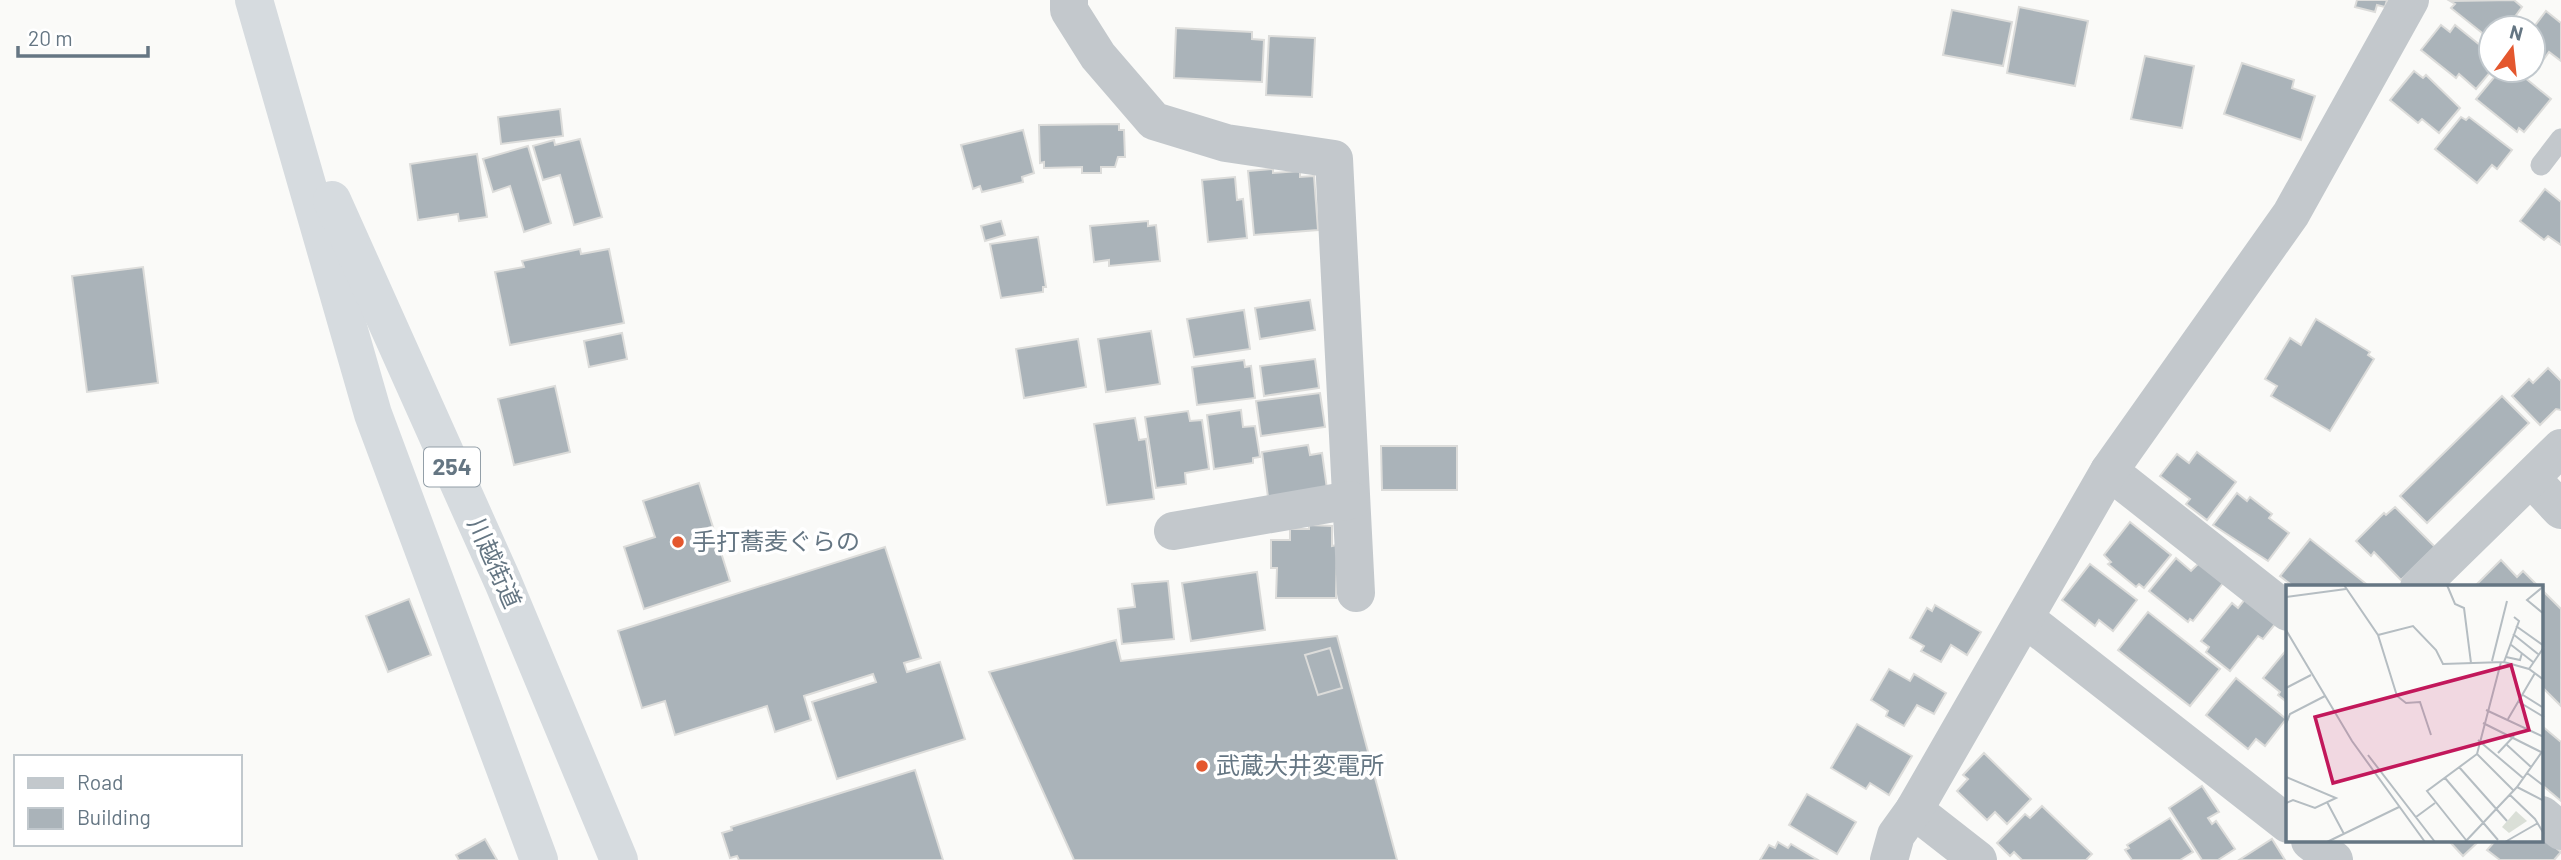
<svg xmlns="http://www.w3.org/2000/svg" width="2561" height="860" viewBox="0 0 2561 860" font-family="Barlow,'Noto Sans JP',sans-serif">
  <rect width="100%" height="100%" fill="#fafaf8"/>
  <g fill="#aab3b9" stroke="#dcdcda" stroke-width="2">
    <polygon points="2357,0 2387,0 2385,7 2377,5 2375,12 2355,7"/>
    <polygon points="2514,0 2522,7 2514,18 2517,20 2511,28 2491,28 2491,40 2451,8 2455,4 2450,1"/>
    <polygon points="2019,7 2088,21 2075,86 2007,73"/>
    <polygon points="1952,10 2012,22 2003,66 1943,55"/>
    <polygon points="2546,11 2561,23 2561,61 2549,52 2533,74 2527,70 2533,70 2533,28"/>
    <polygon points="2441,25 2450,32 2455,25 2491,54 2492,70 2476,89 2459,74 2456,78 2421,50"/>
    <polygon points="1176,28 1252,32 1252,39 1264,40 1262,82 1174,78"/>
    <polygon points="1269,36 1315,38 1312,97 1266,95"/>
    <polygon points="2145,56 2194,66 2182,128 2131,119"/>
    <polygon points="2242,63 2294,80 2292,88 2315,96 2301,140 2224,114"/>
    <polygon points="2500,70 2519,73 2551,99 2524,132 2519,128 2517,132 2476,99"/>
    <polygon points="2414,71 2423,78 2426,75 2460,108 2439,133 2422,119 2418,123 2390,100"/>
    <polygon points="560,109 563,136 501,144 498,117"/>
    <polygon points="2461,117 2466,120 2469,117 2512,150 2497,169 2492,165 2477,183 2435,149"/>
    <polygon points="1119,124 1119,130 1124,130 1125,157 1118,157 1115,167 1101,167 1101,173 1082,173 1082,167 1044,168 1044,162 1040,163 1039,125"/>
    <polygon points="1023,130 1034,173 1022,177 1023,182 982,192 980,186 973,189 961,145"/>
    <polygon points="580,139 602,217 574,225 560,175 543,180 533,146 554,140 555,145"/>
    <polygon points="528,146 551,223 524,232 510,186 493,192 483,159"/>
    <polygon points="477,154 487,217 459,221 458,214 418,220 410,164"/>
    <polygon points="1273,169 1273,173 1300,171 1300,177 1314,176 1318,230 1254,235 1248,171"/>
    <polygon points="1235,177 1237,200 1243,199 1247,238 1208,242 1202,180"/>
    <polygon points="2545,189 2561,202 2561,245 2548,236 2544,240 2520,221"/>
    <polygon points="1001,221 1005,235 985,241 981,226"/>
    <polygon points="1148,221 1148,226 1156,225 1160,261 1109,266 1109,260 1094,262 1090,226"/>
    <polygon points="1038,237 1046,287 1043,287 1043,292 1001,298 990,244"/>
    <polygon points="580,249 581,254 609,249 624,323 510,345 495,272 524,267 522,261"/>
    <polygon points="143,267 158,383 87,392 72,276"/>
    <polygon points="1310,300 1315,330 1260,339 1255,308"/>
    <polygon points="1244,310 1250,349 1194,357 1187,319"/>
    <polygon points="2316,319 2370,352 2368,355 2374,359 2330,431 2271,396 2277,386 2265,379 2290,338 2301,345"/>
    <polygon points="1151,331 1160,384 1106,392 1098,339"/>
    <polygon points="622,333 627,359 589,367 584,341"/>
    <polygon points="1078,339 1086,387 1024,398 1016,349"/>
    <polygon points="1315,359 1319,388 1264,396 1260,366"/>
    <polygon points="1244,360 1245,367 1251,366 1255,398 1197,405 1192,367"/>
    <polygon points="2548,368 2561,381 2561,410 2556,409 2540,425 2512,396 2529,379 2533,383"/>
    <polygon points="555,386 570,452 514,465 498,399"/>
    <polygon points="1320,393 1325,427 1261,436 1256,401"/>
    <polygon points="2502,396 2529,423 2427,523 2400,496"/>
    <polygon points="1241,410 1243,427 1255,426 1260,457 1253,458 1253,463 1214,469 1207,415"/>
    <polygon points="1188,411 1190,421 1202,420 1209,469 1185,473 1186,484 1156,488 1145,417"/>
    <polygon points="1135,418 1139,440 1146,439 1154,499 1107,505 1094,424"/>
    <polygon points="1308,445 1310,455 1322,453 1327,489 1268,497 1262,452"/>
    <polygon points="1381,446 1457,446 1457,490 1382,490"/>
    <polygon points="2197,452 2236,482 2207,520 2186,504 2190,499 2160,476 2177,454 2189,463"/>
    <polygon points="699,483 730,581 644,609 624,547 655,537 643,501"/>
    <polygon points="2237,493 2247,501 2250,497 2272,514 2269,518 2289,533 2268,561 2213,525"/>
    <polygon points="2395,507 2435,547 2401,580 2374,552 2371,556 2356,541 2384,513 2386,515"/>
    <polygon points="2130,522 2171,555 2144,588 2139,584 2136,587 2108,564 2111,562 2104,555"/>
    <polygon points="1309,525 1332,526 1332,546 1337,545 1336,598 1276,598 1277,568 1271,568 1271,540 1290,540 1290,529 1309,529"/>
    <polygon points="2310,539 2370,587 2294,587 2280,576"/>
    <polygon points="885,547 921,658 904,663 907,672 940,662 965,739 837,779 812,702 876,682 873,674 804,696 811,720 775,732 767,706 675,735 665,701 642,708 618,631"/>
    <polygon points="2176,558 2191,571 2199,563 2223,583 2193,621 2190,619 2188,622 2149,591"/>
    <polygon points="2501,560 2517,577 2523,571 2539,587 2474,587"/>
    <polygon points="2090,564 2137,600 2113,631 2099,620 2095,626 2062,600"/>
    <polygon points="1257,572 1265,630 1191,641 1182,583"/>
    <polygon points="1168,581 1174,639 1122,644 1118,609 1135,607 1132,584"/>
    <polygon points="2542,590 2561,609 2561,706 2542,687"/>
    <polygon points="2246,598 2276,623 2263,639 2258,636 2230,671 2206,652 2209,647 2201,641 2232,603 2238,608"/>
    <polygon points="409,599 431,655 388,672 366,616"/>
    <polygon points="1935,605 1981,632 1967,655 1951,645 1941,662 1921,651 1924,646 1910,638 1927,608 1932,611"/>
    <polygon points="2148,612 2220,669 2190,706 2118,650"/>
    <polygon points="1337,636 1397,860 1074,860 989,672 1116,640 1121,661"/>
    <polygon points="1330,648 1342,688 1318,695 1305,655"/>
    <polygon points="2288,648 2288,703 2278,695 2280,692 2263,678"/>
    <polygon points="1889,669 1910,681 1914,674 1946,693 1934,714 1917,705 1904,726 1886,716 1888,711 1871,700"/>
    <polygon points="2236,678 2286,719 2265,746 2256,739 2248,749 2206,715"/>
    <polygon points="1857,724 1912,756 1889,795 1870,783 1866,789 1831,768"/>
    <polygon points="2542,726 2561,742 2561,801 2542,785"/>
    <polygon points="1984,753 2031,799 2007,824 1995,812 1987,820 1957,791 1968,779 1963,775"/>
    <polygon points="915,770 943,860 739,860 737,856 730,858 722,833 732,830 731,827"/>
    <polygon points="2202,786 2219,812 2208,818 2212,824 2216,821 2235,849 2218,860 2202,860 2169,808"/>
    <polygon points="1807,794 1856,822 1837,854 1789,825"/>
    <polygon points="2042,806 2092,854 2086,860 2022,860 2014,852 2010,856 1997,843 2025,814 2030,818"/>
    <polygon points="2170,818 2193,852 2180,860 2132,860 2125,850 2129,848 2127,845"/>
    <polygon points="2542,837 2561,852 2554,860 2500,860 2487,850 2495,841 2542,841"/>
    <polygon points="485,839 497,860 459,860 456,855"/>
    <polygon points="2272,839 2285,860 2239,860"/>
    <polygon points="2449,841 2479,841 2463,856"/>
    <polygon points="1778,842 1788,848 1791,844 1818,860 1760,860 1769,845 1775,848"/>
  </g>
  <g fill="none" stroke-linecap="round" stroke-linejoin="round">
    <polyline stroke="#c3c8cc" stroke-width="21" points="2541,165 2561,139"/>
    <g stroke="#c3c8cc" stroke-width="38">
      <polyline points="1069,0 1069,10 1098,56 1154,121 1226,143 1334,159 1356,593"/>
      <polyline points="2109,471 2288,612"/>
      <polyline points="2531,478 2561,510"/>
      <polyline points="1173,531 1351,500"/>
      <polyline points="2419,587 2561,448"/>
      <polyline points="2026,619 2288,824"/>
      <polyline points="1914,810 1978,860"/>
      <polyline points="2542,815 2561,831"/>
      <polyline points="2310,841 2334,860"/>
      <polyline points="1889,860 1896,835 1914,810 2109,471 2291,214 2410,0"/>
    </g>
    <g stroke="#d6dbdf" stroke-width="38">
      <polyline points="254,0 373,414 539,860"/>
      <polyline points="332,200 503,582 619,860"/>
    </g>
  </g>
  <g fill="#e4572e" stroke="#fff" stroke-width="2.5">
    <circle cx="678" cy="542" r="7"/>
    <circle cx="1202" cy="766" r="7"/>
  </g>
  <g text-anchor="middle" stroke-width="7" stroke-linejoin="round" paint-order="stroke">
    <rect fill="#fff" stroke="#939fa8" stroke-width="2" x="424" y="447.5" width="56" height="39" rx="5"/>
    <g font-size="23" font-weight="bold" fill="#657683">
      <text x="452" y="475">254</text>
    </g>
    <g font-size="24" fill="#657683" stroke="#fff" text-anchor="start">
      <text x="692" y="550">手打蕎麦ぐらの</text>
      <text x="1216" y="774">武蔵大井変電所</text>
    </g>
    <g font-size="24" fill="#657683" stroke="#fff">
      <text transform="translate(494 563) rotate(66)" y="8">川越街道</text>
    </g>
  </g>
  <g transform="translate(2286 585)">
    <rect width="257" height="257" fill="#fafaf8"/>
    <path d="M230,226L241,236L223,248L216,242Z" fill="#dadfd7"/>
    <path fill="none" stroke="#b5bdc2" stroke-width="2" d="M58,0L92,50L111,111L120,118L134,117L145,150M161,0L169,19L178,23L185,78M258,1L241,15L258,29M0,12L60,4M230,41L258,61M0,45L66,156L139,257M227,49L252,69M92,50L127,41L150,65L157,79L218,77L243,84L258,95M224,59L247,77M220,72L234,75L236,68M206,76L221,16M215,77L191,169L228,206M218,77L233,36L228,32M243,84L258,62M0,103L25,90M237,110L256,122M233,117L258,132M200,125L258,152M222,134L249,88M197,138L255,167M0,139L4,129L39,111M192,155L237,193M221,160L245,182M212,168L228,151M82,170L149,257M173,182L221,236M241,188L258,201M0,192L50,213L29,223L7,215L0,218M159,193L212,255M231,202L258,216M224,210L249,234L258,249M41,217L58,249M130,232L149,218M180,255L141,206L191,169M41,257L113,222M179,257L231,202L258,164M219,257L252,238"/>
    <path fill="#c2185b" fill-opacity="0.15" stroke="#c2185b" stroke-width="3.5" d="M225,80L243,145L47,198L29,132Z"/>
    <rect width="257" height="257" fill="none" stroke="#657683" stroke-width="3.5"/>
  </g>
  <rect x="14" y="755" width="228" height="91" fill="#ffffff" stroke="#c1c8cd" stroke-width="2"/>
  <rect x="28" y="778" width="35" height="10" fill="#c3c8cc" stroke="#c1c8cd" stroke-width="2"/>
  <text x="77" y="790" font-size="21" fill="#657683">Road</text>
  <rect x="28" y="808" width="35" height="21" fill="#aab3b9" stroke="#c1c8cd" stroke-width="2"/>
  <text x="77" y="825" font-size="21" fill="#657683">Building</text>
  <g transform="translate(2512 49) rotate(15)"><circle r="33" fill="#ffffff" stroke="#c1c8cd" stroke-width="2"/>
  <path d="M0-5L12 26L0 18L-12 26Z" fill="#e4572e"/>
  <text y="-10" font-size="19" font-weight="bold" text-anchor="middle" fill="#657683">N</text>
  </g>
  <path d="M18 46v10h130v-10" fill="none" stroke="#657683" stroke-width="3.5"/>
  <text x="28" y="46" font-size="21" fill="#657683" stroke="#ffffff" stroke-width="5" paint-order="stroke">20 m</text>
</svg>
